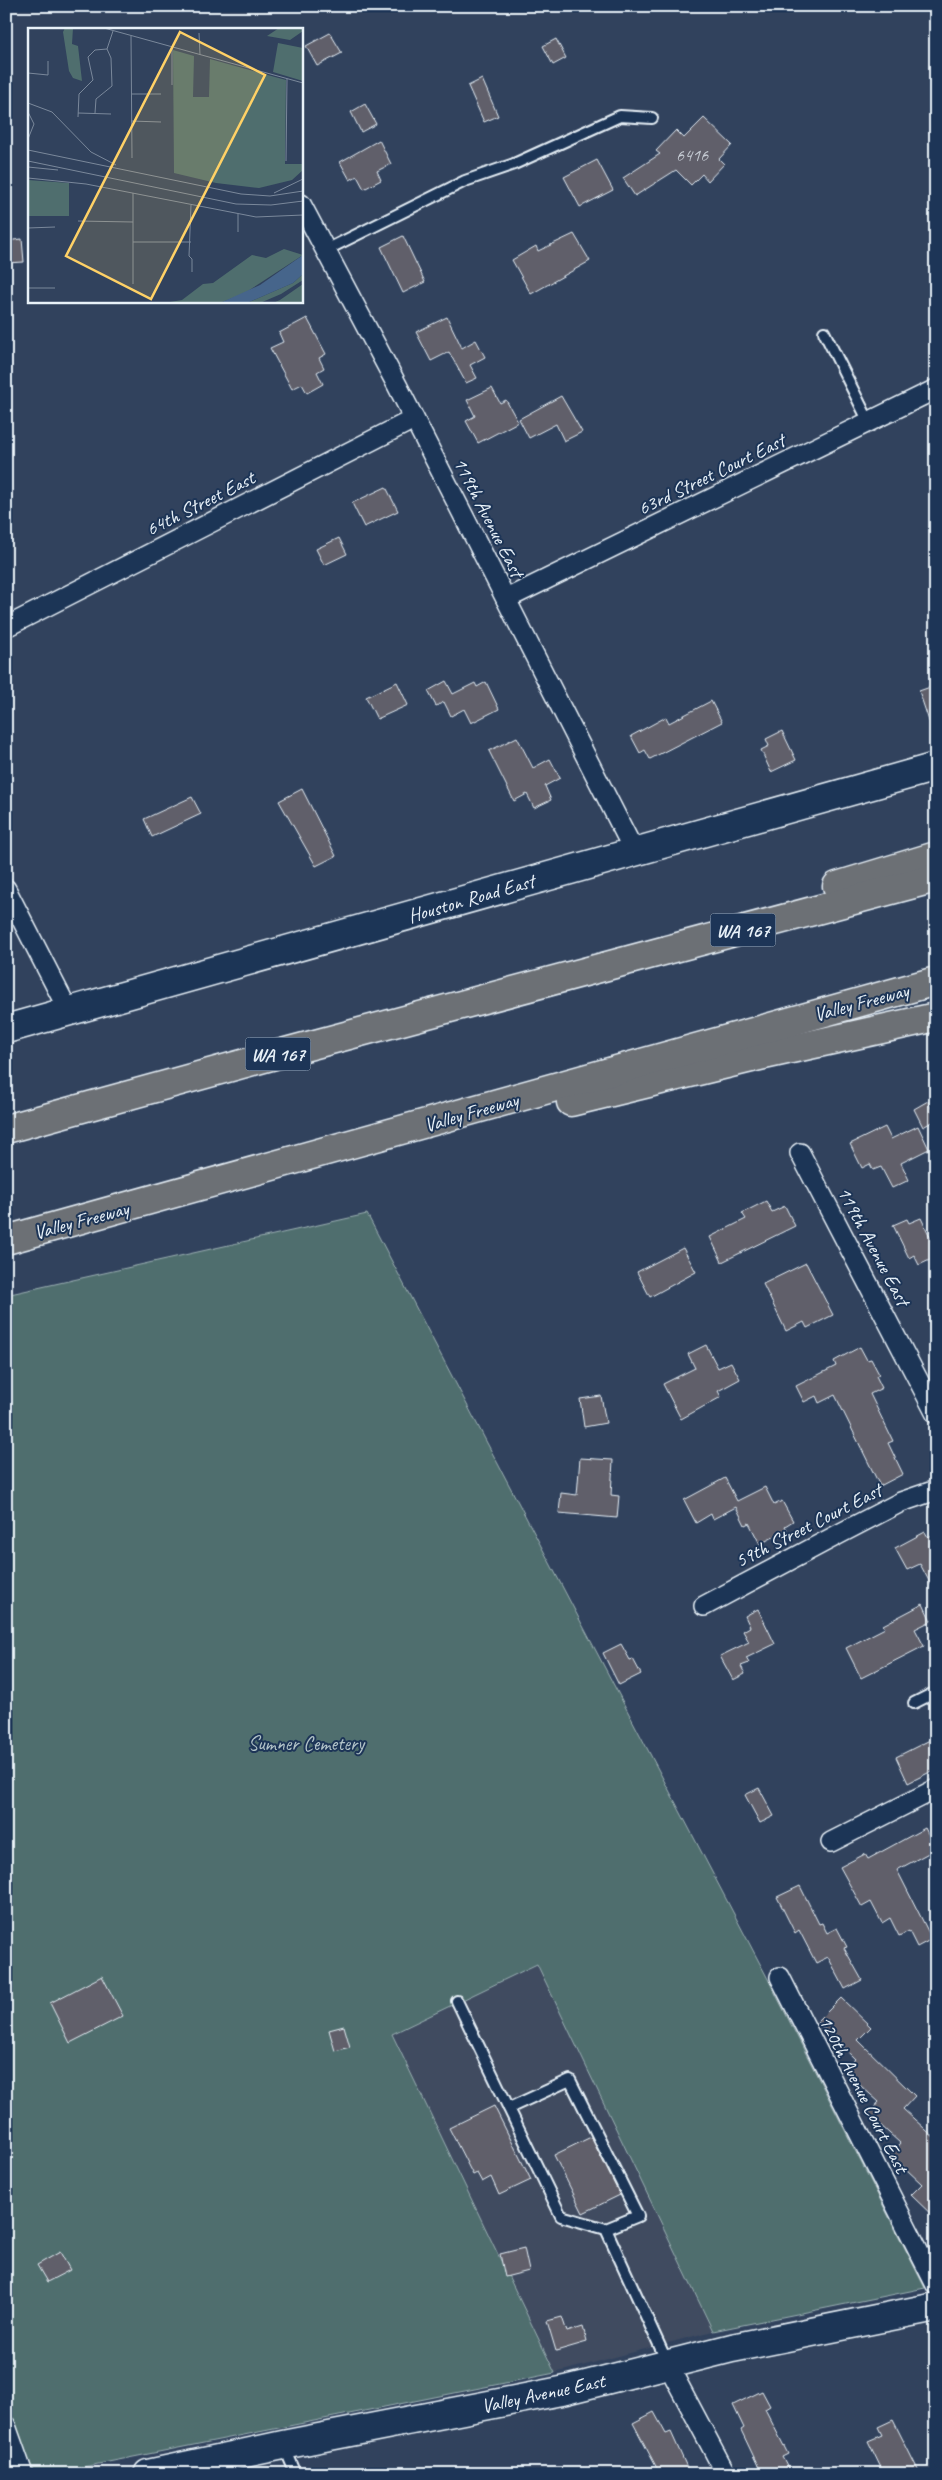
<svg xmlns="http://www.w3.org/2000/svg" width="942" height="2480" viewBox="0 0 942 2480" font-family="Caveat,sans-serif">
  <rect width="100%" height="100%" fill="#31425d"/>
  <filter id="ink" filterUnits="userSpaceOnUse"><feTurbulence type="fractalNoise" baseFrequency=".02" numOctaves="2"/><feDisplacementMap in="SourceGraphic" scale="10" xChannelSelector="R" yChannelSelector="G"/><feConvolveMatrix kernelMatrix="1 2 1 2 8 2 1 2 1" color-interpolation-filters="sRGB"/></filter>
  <g filter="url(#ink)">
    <polygon fill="#3f4b61" points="537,1964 713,2331 555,2373 392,2034"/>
    <polygon fill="#4f6e6e" stroke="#9cb0b3" points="367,1214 768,1979 925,2288 713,2331 537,1964 392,2034 555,2373 48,2474 6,2474 6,1295"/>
    <g fill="#605f6a" stroke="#e8f1f8">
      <polygon points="330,33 342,53 317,66 306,46"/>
      <polygon points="556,39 566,58 553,65 543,46"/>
      <polygon points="482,79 498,116 484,122 468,86"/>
      <polygon points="365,104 376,124 361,132 351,112"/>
      <polygon points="704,118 732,145 719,159 724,164 708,181 702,174 691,185 676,170 635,196 623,178 660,154 656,151 676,130 684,138"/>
      <polygon points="379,140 391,164 377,171 381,180 364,189 357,176 350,180 340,162"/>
      <polygon points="597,160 613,190 580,207 564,177"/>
      <polygon points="574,234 590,261 531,294 512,260 536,246 538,251"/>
      <polygon points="403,236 425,282 403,293 381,247"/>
      <polygon points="22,239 24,262 6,263 6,241"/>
      <polygon points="447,317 462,348 476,340 485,357 470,365 477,378 466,383 449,352 431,361 416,332"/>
      <polygon points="307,318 326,354 319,358 324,368 317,372 323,384 307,393 302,384 292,389 270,348 283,342 279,333"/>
      <polygon points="492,388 500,403 506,400 518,422 478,443 466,421 475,416 467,400"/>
      <polygon points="561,396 582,432 564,441 556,424 529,438 519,419"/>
      <polygon points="386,487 398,511 364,527 352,503"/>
      <polygon points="339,538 347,554 324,565 316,549"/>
      <polygon points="446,681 453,694 475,683 477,687 486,682 499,709 471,723 464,709 451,716 444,702 436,706 428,691"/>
      <polygon points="397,682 408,705 377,719 366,697"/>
      <polygon points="936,685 936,733 933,733 919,691"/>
      <polygon points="711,701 722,722 650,759 645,750 640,753 631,736 666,717 669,723"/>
      <polygon points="782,731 796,760 771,772 761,750 769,746 766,739"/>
      <polygon points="517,737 533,768 550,759 560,778 545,786 551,800 534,808 527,794 514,801 489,751"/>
      <polygon points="302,789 336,856 316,866 279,801"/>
      <polygon points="192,797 201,814 152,837 144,819"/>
      <polygon points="928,1101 936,1120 923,1127 914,1109"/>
      <polygon points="918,1126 929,1149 901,1163 909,1180 892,1188 881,1167 873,1170 870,1164 862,1168 850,1144 885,1127 891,1139"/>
      <polygon points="766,1201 772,1212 785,1206 795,1226 722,1262 710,1237 746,1219 742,1213"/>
      <polygon points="921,1218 936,1249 936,1257 919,1265 914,1255 909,1258 893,1225 907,1219 909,1223"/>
      <polygon points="683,1248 696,1272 650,1297 637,1272"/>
      <polygon points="806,1263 833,1315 807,1328 804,1322 786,1331 763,1284"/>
      <polygon points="706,1345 718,1368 731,1362 740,1379 718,1391 721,1397 681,1419 663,1384 695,1368 688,1354"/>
      <polygon points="860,1347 867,1360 871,1359 879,1374 876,1376 882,1388 870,1394 893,1441 888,1443 903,1474 880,1486 835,1395 819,1403 816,1396 804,1402 796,1386 836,1366 834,1361"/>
      <polygon points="601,1396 606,1423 584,1427 580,1399"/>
      <polygon points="580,1458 613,1460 611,1495 619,1496 617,1518 559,1513 561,1493 577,1495"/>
      <polygon points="725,1478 737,1501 765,1487 774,1505 782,1501 793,1521 785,1526 787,1530 760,1544 749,1523 745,1525 736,1507 713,1519 711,1514 696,1523 684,1500"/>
      <polygon points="925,1532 928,1537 936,1533 936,1594 920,1564 907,1570 895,1548"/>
      <polygon points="923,1604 931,1621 915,1629 924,1646 861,1678 846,1648 885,1628 883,1625"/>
      <polygon points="758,1609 775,1644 746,1658 749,1663 741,1666 745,1674 733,1680 720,1656 749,1642 743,1631 750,1627 745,1616"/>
      <polygon points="621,1644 630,1660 633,1659 641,1674 619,1685 603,1653"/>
      <polygon points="936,1737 936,1769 908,1783 896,1757"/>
      <polygon points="759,1788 774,1816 760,1823 745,1795"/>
      <polygon points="925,1828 936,1849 897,1870 932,1939 917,1947 909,1931 899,1936 890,1918 882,1923 871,1902 862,1907 840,1867 865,1854 868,1859"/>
      <polygon points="800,1886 819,1924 822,1923 827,1933 837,1928 847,1947 844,1948 862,1980 845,1989 828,1957 816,1963 799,1930 795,1933 777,1897"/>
      <polygon points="102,1976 123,2016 70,2043 50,2003"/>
      <polygon points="841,1998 871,2027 858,2040 915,2096 903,2109 936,2139 936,2219 911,2195 922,2184 890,2154 900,2143 868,2114 879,2102 844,2071 855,2059 817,2022"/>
      <polygon points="344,2026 350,2047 335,2051 329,2030"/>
      <polygon points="494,2106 531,2180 499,2195 491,2177 482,2182 477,2173 473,2175 449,2128"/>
      <polygon points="591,2137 620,2195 583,2213 554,2155"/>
      <polygon points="524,2248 529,2271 505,2277 500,2254"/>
      <polygon points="60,2252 70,2270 47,2282 37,2265"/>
      <polygon points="562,2317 567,2332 583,2327 587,2342 556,2351 547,2321"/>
      <polygon points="762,2391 770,2406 765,2409 788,2454 782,2457 791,2474 762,2474 741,2430 744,2428 733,2405"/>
      <polygon points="654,2412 666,2434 671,2432 690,2474 660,2474 633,2423"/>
      <polygon points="893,2420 920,2474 884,2474 868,2441 882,2435 878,2427"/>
    </g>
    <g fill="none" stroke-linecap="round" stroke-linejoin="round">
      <defs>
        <g id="lane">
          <polyline points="326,250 465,181 514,164 620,116 652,118"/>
          <polyline points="824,332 869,422"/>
          <polyline points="914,1703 936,1692"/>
          <polyline points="457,2001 561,2216 606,2229 668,2364"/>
          <polyline points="509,2108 570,2080 638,2216 606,2229"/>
          <polyline points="284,2446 296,2474"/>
        </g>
        <g id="street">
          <polyline points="301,204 397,385 634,851"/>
          <polyline points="506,599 936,389"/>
          <polyline points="6,627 414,419"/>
          <polyline points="6,889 69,1012"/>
          <polyline points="800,1153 936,1414"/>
          <polyline points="704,1606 841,1533 901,1502 936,1490"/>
          <polyline points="831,1842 936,1789"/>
          <polyline points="780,1977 936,2285"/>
          <polyline points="668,2365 726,2474"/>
          <polyline points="6,2426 23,2474"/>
        </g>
        <g id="secondary">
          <polyline points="6,1029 936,767"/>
          <polyline points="148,2474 283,2445 566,2390 732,2348 936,2307"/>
        </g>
        <g id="highway">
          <polyline points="837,886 936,856"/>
          <polyline points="571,1102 760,1056 936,1017"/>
          <polyline points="6,1129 293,1050 936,878"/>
          <polyline points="6,1240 936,981"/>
        </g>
      </defs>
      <use href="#lane" stroke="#e8f1f8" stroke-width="14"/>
      <use href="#street" stroke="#e8f1f8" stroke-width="22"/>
      <use href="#secondary" stroke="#e8f1f8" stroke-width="31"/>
      <use href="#highway" stroke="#e8f1f8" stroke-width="31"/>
      <use href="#lane" stroke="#1d3557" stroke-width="10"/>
      <use href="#street" stroke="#1d3557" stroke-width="19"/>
      <use href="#secondary" stroke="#1d3557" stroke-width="28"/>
      <use href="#highway" stroke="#6c6f75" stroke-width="28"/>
    </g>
  </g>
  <g text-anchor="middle" stroke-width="4" stroke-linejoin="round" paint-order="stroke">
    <g font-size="18" fill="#c6ccd4">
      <text x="692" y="161">6416</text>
    </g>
    <g fill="#1d3557" stroke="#abb9c8" stroke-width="1">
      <rect x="710.5" y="913.5" width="65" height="33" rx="4"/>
      <rect x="245.5" y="1037.5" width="65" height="33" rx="4"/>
    </g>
    <g font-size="19" font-weight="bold" fill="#e8f1f8">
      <text x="743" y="937">WA 167</text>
      <text x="278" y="1061">WA 167</text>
    </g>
    <g font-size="20" fill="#e8f1f8" stroke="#1d3557">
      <text transform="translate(711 474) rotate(-26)" y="7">63rd Street Court East</text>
      <text transform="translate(200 503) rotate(-27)" y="7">64th Street East</text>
      <text transform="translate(489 517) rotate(63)" y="7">119th Avenue East</text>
      <text transform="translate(471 898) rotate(-16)" y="7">Houston Road East</text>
      <text transform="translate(861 1002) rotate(-15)" y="7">Valley Freeway</text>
      <text transform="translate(471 1112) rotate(-16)" y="7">Valley Freeway</text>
      <text transform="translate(81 1220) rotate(-15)" y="7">Valley Freeway</text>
      <text transform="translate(874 1246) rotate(62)" y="7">119th Avenue East</text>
      <text transform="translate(808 1525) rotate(-27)" y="7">59th Street Court East</text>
      <text transform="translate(864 2094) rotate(63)" y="7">120th Avenue Court East</text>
      <text transform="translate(543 2393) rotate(-12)" y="7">Valley Avenue East</text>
    </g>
    <g font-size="20" fill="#b2c3c8" stroke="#1d3557">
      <text x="306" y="1750">Sumner Cemetery</text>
    </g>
  </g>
  <g transform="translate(28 28)">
    <rect width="275" height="275" fill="#31425d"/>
    <path d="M37,0H45L44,16L50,18L54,53L45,50L41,43L35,4ZM251,0H275V3L262,12L239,8ZM250,15L275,20V53L245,44ZM145,22L166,28L165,69H181L182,31L258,52L257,136H275V142L264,152L231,160L188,155L146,145ZM0,152L41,155V188H0ZM256,221L275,227L217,265L192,275H136L154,272L175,256L185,255L224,227L238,230ZM275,246V252L253,266L232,275H219L265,255ZM275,256V275H245L252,272Z" fill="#4f6e6e"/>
    <path d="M275,227V246L265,255L219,275H192L232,257Z" fill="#46658b"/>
    <path fill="none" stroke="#7a889b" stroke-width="1" d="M76,0L275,55M171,5L172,27M103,8L104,130M0,45L20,47V33M144,57V19M103,66H133M0,75L24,84L63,124L88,137M0,84L6,96L0,111M50,85L83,86M67,85L68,71L84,58L83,30L79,21L85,3M50,89L51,66L65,52L60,29L67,22L79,21M103,93L133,94M0,122L213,166L242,168L275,163M0,133L208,176L243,177L275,173M258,133L259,51M0,139L30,142M0,150L58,156L228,189L275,187M105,165V256M246,165L275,151M163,177L161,228L164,231V244M50,193L105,194M0,200L27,199M210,204V186M105,214H163M0,260H27"/>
    <path fill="#ffd166" fill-opacity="0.15" stroke="#ffd166" stroke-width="2.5" d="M152,4L237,47L123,271L38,228Z"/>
    <rect width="275" height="275" fill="none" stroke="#e8f1f8" stroke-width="2.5"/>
  </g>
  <rect width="942" height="2480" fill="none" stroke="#1d3557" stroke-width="25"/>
  <rect x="12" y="12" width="917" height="2455" fill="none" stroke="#e8f1f8" stroke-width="2" filter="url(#ink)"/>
</svg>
